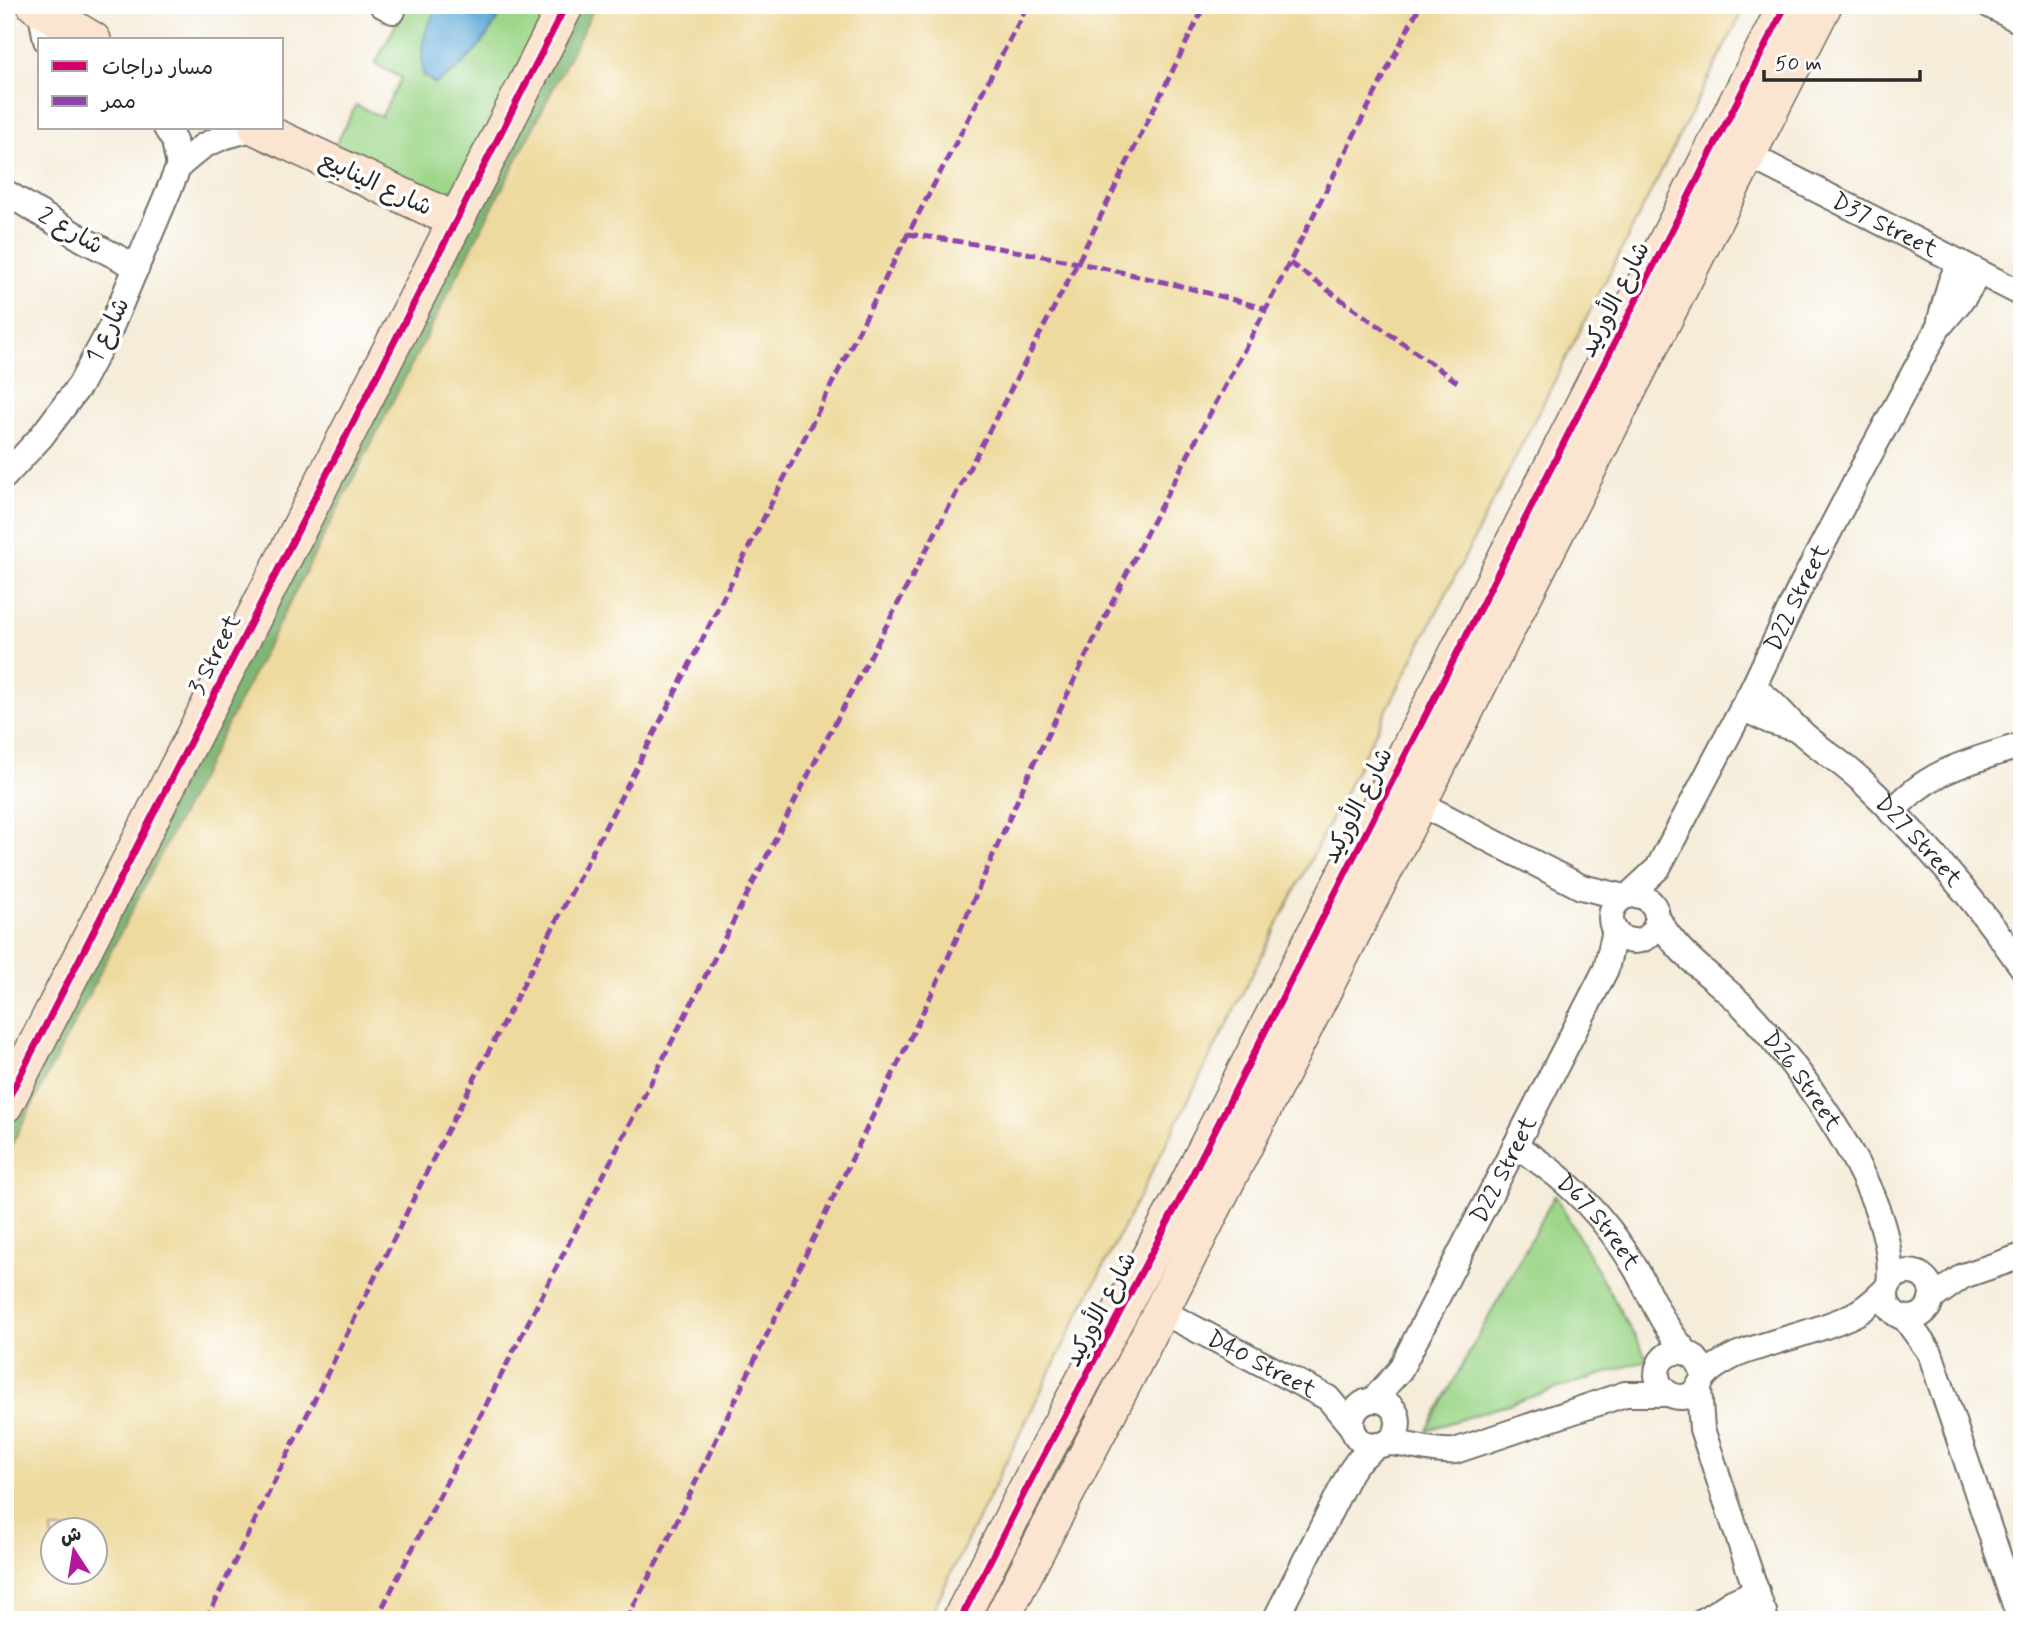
<svg xmlns="http://www.w3.org/2000/svg" width="2027" height="1625" viewBox="0 0 2027 1625" font-family="Mynerve,'Playpen Sans Arabic',sans-serif">
  <rect width="100%" height="100%" fill="#fff"/>
  <filter id="ink" filterUnits="userSpaceOnUse"><feTurbulence type="fractalNoise" baseFrequency=".0143" numOctaves="2"/><feDisplacementMap in="SourceGraphic" scale="14" xChannelSelector="R" yChannelSelector="G"/><feConvolveMatrix kernelMatrix="1 2 1 2 8 2 1 2 1" color-interpolation-filters="sRGB"/></filter>
  <filter id="wash" filterUnits="userSpaceOnUse"><feTurbulence type="fractalNoise" baseFrequency=".00686" numOctaves="4" result="noise"/><feDisplacementMap in="SourceGraphic" scale="28" xChannelSelector="R" yChannelSelector="G"/><feGaussianBlur stdDeviation="1.57" result="paint"/><feColorMatrix in="noise" values="0 0 0 0 0 0 0 0 0 0 0 0 0 0 0 0 0 1.4 0 .05"/><feComposite in="paint" operator="in"/></filter>
  <g filter="url(#wash)">
    <rect width="100%" height="100%" fill="#f5ecd9"/>
    <g fill="#9dd689" stroke="#64805a" stroke-width="2">
      <polygon points="406,5 554,5 461,183 450,192 438,195 334,148 356,105 381,117 401,78 375,64"/>
      <polygon points="1555,1195 1648,1360 1427,1430"/>
    </g>
    <polygon fill="#7eb775" stroke="#547150" stroke-width="2" points="566,5 604,5 5,1184 5,1105"/>
    <path fill="#eeda9e" stroke="#8c8264" stroke-width="2" fill-rule="evenodd" d="M596,5H1746L1067,1338L928,1620H5V1158ZM52,1530H94V1572H52Z"/>
    <path fill="#5faad7" stroke="#456a81" stroke-width="2" d="M439,5H505C489,37 467,67 435,84L423,75C420,44 423,31 439,5Z"/>
  </g>
  <g filter="url(#ink)">
    <g fill="none" stroke-linecap="round" stroke-linejoin="round">
      <defs>
        <g id="street">
          <polyline points="382,5 393,11"/>
          <polyline points="1989,5 2022,22"/>
          <polyline points="40,9 46,40"/>
          <polyline points="166,128 174,141 179,166"/>
          <path id="s1" d="M1748,155L2022,294"/>
          <polyline points="5,192 84,240 137,267"/>
          <polyline points="1940,320 1950,284 1959,262"/>
          <polyline points="5,476 41,437 80,385 111,327 179,166 203,146 223,137 255,128"/>
          <path id="s2" d="M1753,688C1772,699 1784,716 1800,731C1819,749 1843,763 1862,781C1922,838 1975,900 2022,967"/>
          <polyline points="1742,708 1769,721 1799,730"/>
          <polyline points="1407,797 1581,887 1624,897"/>
          <path d="M1892,813C1926,770 1973,761 2022,745"/>
          <circle cx="1634" cy="918" r="23"/>
          <path id="s3" d="M1628,896L1658,868L1753,688L1799,590L1855,482L1938,328L1964,297L1979,273"/>
          <path id="s4" d="M1657,917C1676,954 1713,976 1742,1005C1798,1063 1900,1201 1889,1284"/>
          <path id="s5" d="M1515,1146C1566,1176 1606,1218 1636,1269C1653,1300 1662,1325 1686,1352"/>
          <circle cx="1909" cy="1295" r="23"/>
          <polyline points="1931,1299 1963,1276 2022,1256"/>
          <path id="s6" d="M1161,1311L1328,1398L1352,1427"/>
          <polyline points="1904,1317 1930,1353 2020,1620"/>
          <path d="M1703,1378C1702,1343 1657,1344 1657,1375C1658,1388 1670,1398 1683,1397C1697,1395 1698,1385 1705,1376C1712,1367 1726,1360 1736,1355C1774,1340 1816,1333 1853,1315C1866,1309 1877,1298 1887,1288"/>
          <polyline points="1699,1388 1702,1429 1766,1620"/>
          <path id="s7" d="M1373,1400L1400,1370L1606,969L1615,931"/>
          <circle cx="1375" cy="1423" r="23"/>
          <path d="M1386,1443C1410,1443 1431,1453 1455,1451L1625,1394H1668"/>
          <polyline points="1275,1620 1350,1472 1357,1462 1377,1445"/>
          <polyline points="1704,1620 1732,1602 1757,1591"/>
          <polyline points="1732,1620 1764,1612"/>
        </g>
        <g id="secondary">
          <polyline points="35,5 93,40"/>
          <polyline points="257,128 457,221"/>
          <polyline points="5,1105 566,5"/>
          <polyline points="960,1620 1039,1464 1177,1205 1786,5"/>
          <polyline points="1001,1620 1161,1311 1824,5"/>
        </g>
      </defs>
      <use href="#street" stroke="#726f68" stroke-width="28"/>
      <use href="#secondary" stroke="#726f68" stroke-width="38"/>
      <use href="#street" stroke="#fff" stroke-width="24"/>
      <use href="#secondary" stroke="#fce5d0" stroke-width="35"/>
      <g stroke="#8e44ad" stroke-width="5" stroke-dasharray="10 5" stroke-linecap="butt">
        <path d="M908,234C1030,251 1148,275 1266,309"/>
        <polyline points="1290,263 1460,384"/>
        <polyline points="206,1620 443,1139 672,699 908,234 1028,5"/>
        <polyline points="376,1620 823,746 1078,262 1205,5"/>
        <polyline points="626,1620 658,1560 936,985 1032,767 1109,609 1148,530 1266,309 1420,5"/>
      </g>
      <defs>
        <g id="cycleway">
          <polyline points="5,1105 566,5"/>
          <polyline points="960,1620 1039,1464 1177,1205 1786,5"/>
        </g>
      </defs>
      <use href="#cycleway" stroke="#fff" stroke-width="11"/>
      <use href="#cycleway" stroke="#d6006c" stroke-width="7"/>
    </g>
  </g>
  <g text-anchor="middle" stroke-width="7" stroke-linejoin="round" paint-order="stroke">
    <g font-size="24" fill="#2b2b2b" stroke="#fff">
      <text transform="translate(376 183) rotate(25)" y="8">شارع الينابيع</text>
      <text dy="8" stroke="none"><textPath href="#s1" startOffset="154">D37 Street</textPath></text>
      <text transform="translate(71 230) rotate(30)" y="8">شارع 2</text>
      <text transform="translate(1614 299) rotate(-63)" y="8">شارع الأوركيد</text>
      <text transform="translate(107 330) rotate(-64)" y="8">شارع 1</text>
      <text dy="8" stroke="none"><textPath href="#s3" startOffset="345">D22 Street</textPath></text>
      <text transform="translate(214 654) rotate(-63)" y="8">3 Street</text>
      <text transform="translate(1357 805) rotate(-63)" y="8">شارع الأوركيد</text>
      <text dy="8" stroke="none"><textPath href="#s2" startOffset="226">D27 Street</textPath></text>
      <text dy="8" stroke="none"><textPath href="#s4" startOffset="220">D26 Street</textPath></text>
      <text dy="8" stroke="none"><textPath href="#s7" startOffset="266">D22 Street</textPath></text>
      <text dy="8" stroke="none"><textPath href="#s5" startOffset="114">D67 Street</textPath></text>
      <text transform="translate(1100 1309) rotate(-62)" y="8">شارع الأوركيد</text>
      <text dy="8" stroke="none"><textPath href="#s6" startOffset="114">D40 Street</textPath></text>
    </g>
  </g>
  <rect width="2027" height="1625" fill="none" stroke="#fff" stroke-width="28"/>
  <rect x="38" y="38" width="245" height="91" fill="#ffffff" stroke="#aaaaaa" stroke-width="2"/>
  <rect x="52" y="61" width="35" height="10" fill="#d6006c" stroke="#aaaaaa" stroke-width="2"/>
  <text x="102" y="74" font-size="21" fill="#2b2b2b">مسار دراجات</text>
  <rect x="52" y="96" width="35" height="10" fill="#8e44ad" stroke="#aaaaaa" stroke-width="2"/>
  <text x="102" y="108" font-size="21" fill="#2b2b2b">ممر</text>
  <g transform="translate(74 1551) rotate(348)"><circle r="33" fill="#ffffff" stroke="#aaaaaa" stroke-width="2"/>
  <path d="M0-5L12 26L0 18L-12 26Z" fill="#b5179e"/>
  <text y="-10" font-size="19" font-weight="bold" text-anchor="middle" fill="#2b2b2b">ش</text>
  </g>
  <path d="M1764 70v10h156v-10" fill="none" stroke="#2b2b2b" stroke-width="3.5"/>
  <text x="1775" y="70" font-size="21" fill="#2b2b2b" stroke="#ffffff" stroke-width="5" paint-order="stroke">50 m</text>
</svg>
